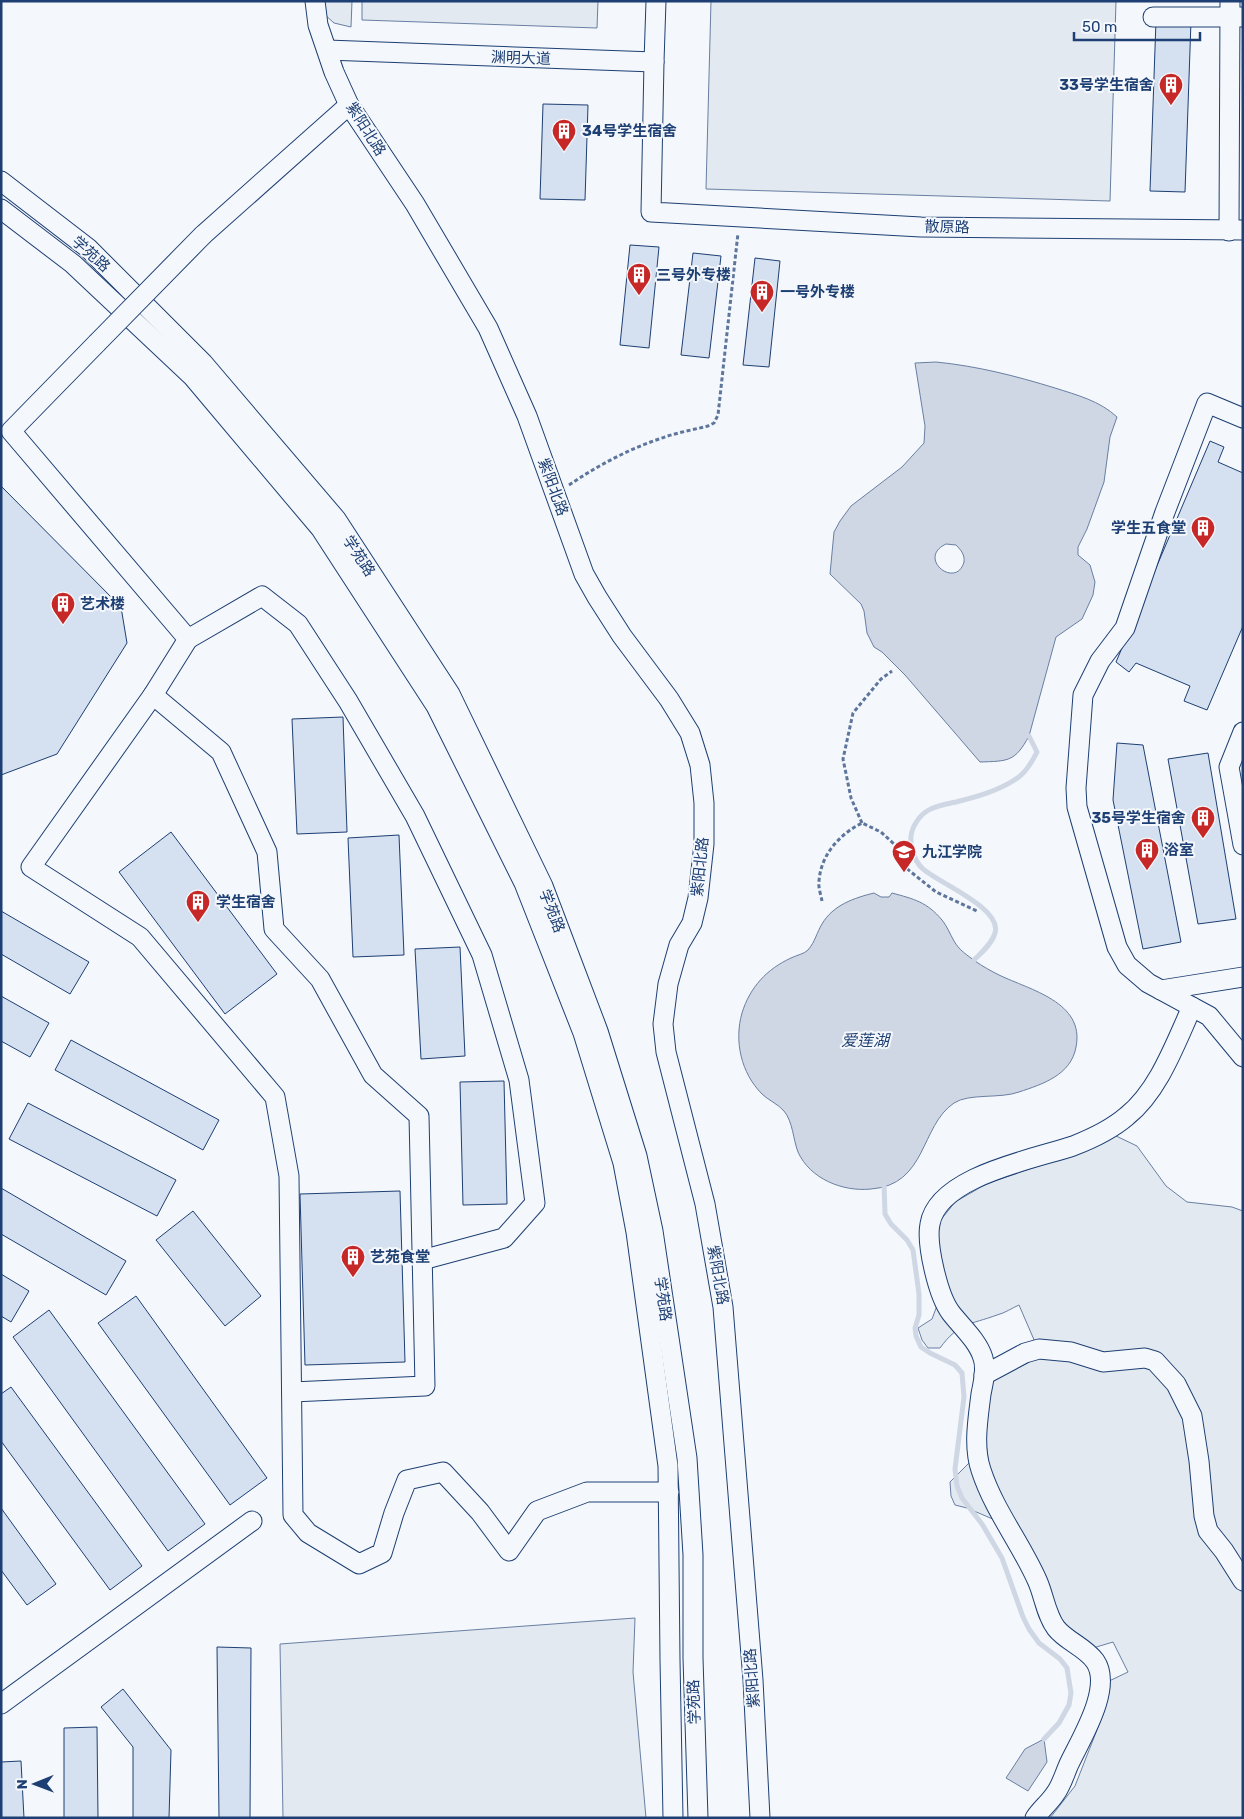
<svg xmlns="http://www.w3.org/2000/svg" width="1244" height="1819" viewBox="0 0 1244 1819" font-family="Rubik,'Noto Sans SC',sans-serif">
  <rect width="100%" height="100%" fill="#f4f7fb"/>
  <g fill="#e3e9f0" stroke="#687fa3">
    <polygon points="323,1 352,1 351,27 334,23 324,14"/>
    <polygon points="362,1 598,1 597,28 362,20"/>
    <polygon points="711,1 1116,1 1110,201 706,189"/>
    <path d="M1114,1135L1137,1146L1166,1186L1187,1202L1232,1207L1243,1211V1818H1050L1075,1786L1104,1712L1107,1682L1128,1672L1113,1642L1093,1648L1064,1625L1045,1581L1002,1523L967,1508L955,1505L951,1496L950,1482L973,1459L992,1381L1041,1356L1019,1305C1012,1308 1005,1313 997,1315C970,1325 959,1322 940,1348H928L922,1340L918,1328L932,1319L944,1287L936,1226L955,1202L988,1183L1077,1153Z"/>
    <polygon points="635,1618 633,1672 646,1818 283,1818 280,1644"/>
  </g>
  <g fill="#cfd7e4" stroke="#687fa3" fill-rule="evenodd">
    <path d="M936,362C977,366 1016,376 1055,388C1077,395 1100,401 1117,417L1110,437L1104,482L1087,529L1078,547V555L1090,565L1095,582L1093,595L1082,619L1056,637L1029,736C1015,762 1008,761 980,762L905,675L882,652L874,647L867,633L864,611L861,604L830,574L834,532L840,521L851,506L902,467L924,443L925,426L915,363ZM946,544L956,545C961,550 965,555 964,562C956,590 916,558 946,544Z"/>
    <path d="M874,893L881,897H889L892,893C914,899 927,902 942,920C947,926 950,934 954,941C959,950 967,955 975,961C982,966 991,971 999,975C1030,990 1085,1002 1076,1047C1071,1075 1043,1084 1019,1092C1000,1099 969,1093 954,1103C920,1126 927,1185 871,1189C843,1192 810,1179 798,1152C793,1139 793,1122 784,1111C778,1104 768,1100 762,1094C741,1073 734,1041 742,1013C750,987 767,969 791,958C797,955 804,954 808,950C815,942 817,932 822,924C833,905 854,898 874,893Z"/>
    <polygon points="1044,1739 1047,1762 1028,1791 1006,1778 1025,1749"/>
  </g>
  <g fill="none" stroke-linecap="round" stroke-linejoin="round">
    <g stroke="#cfd7e4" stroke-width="5">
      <path d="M974,960C981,953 992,944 995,933C1003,908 936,882 922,868C914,860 910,847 911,836C912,827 919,816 927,811C935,806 946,804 956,802C976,797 998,791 1016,779C1026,773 1032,762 1037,752L1029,736"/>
      <polyline points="884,1183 885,1214 891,1224 907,1240 913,1250 919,1294 919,1315 915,1328 916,1336 921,1347 930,1353 955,1365 962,1373 964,1397 955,1469 957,1486 962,1498 982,1524 1002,1558 1023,1617 1029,1629 1039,1643 1060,1659 1067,1668 1071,1693 1069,1705 1059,1723 1044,1739"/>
    </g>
  </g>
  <g fill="#d5e0f0" stroke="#1d3f73">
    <polygon points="1156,20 1191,21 1185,192 1150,191"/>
    <polygon points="543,104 588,105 585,200 540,199"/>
    <polygon points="630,245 659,247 649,348 620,345"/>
    <polygon points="693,253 721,256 709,358 681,355"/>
    <polygon points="755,258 780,261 769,367 743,365"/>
    <polygon points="1210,441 1224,447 1218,462 1243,473 1243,626 1207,710 1184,701 1190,686 1136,663 1129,672 1116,662"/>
    <polygon points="1,486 121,607 127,643 57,754 1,775"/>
    <polygon points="343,717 347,832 297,834 292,719"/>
    <polygon points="1117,743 1143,745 1181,942 1143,949 1113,800"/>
    <polygon points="1208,753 1236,919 1198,924 1168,759"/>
    <polygon points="171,832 277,974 225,1014 119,872"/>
    <polygon points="399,835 404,955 353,957 348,838"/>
    <polygon points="1,911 89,962 70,994 1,954"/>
    <polygon points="460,947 465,1056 421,1059 415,949"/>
    <polygon points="1,996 49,1023 30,1057 1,1041"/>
    <polygon points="71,1040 219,1120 203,1150 55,1070"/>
    <polygon points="504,1081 507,1204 463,1205 460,1082"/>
    <polygon points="28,1103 176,1180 157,1216 9,1139"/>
    <polygon points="1,1188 126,1261 106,1295 1,1234"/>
    <polygon points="400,1191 405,1362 305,1365 300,1194"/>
    <polygon points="193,1211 261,1296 225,1326 156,1240"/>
    <polygon points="1,1274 29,1291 11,1322 1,1316"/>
    <polygon points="136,1296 267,1478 230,1505 98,1323"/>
    <polygon points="49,1310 205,1524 168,1551 13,1337"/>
    <polygon points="11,1387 142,1566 110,1590 1,1441 1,1394"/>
    <polygon points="1,1508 56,1584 27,1605 1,1570"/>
    <polygon points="217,1647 251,1648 250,1818 219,1818"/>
    <polygon points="123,1689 171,1750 169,1818 133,1818 133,1747 101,1707"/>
    <polygon points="97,1727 98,1818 64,1818 64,1728"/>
    <polygon points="21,1761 24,1818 1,1818 1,1762"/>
  </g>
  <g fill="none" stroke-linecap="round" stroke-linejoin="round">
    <defs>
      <g id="minor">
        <polyline points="315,1 318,25 334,72 349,105 415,204 488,328 527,416 584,574 597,597 622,636 669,699 690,733 700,765 704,803 704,844 698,898 692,923 679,945 668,984 663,1024 666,1052 705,1204 723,1307 753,1680 760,1818"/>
        <polyline points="1153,17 1241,17"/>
        <polyline points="327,50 654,62 656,1"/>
        <polyline points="654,62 651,212 921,227 1243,230"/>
        <polyline points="1,181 88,248 203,363 336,519 450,694 543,886 598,1031 637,1156 653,1231 687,1458 693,1555 693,1658 698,1818"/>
        <polyline points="1,209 73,264 192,376 321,529 436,706 524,883 583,1033 623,1163 636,1232 668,1466 670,1660 673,1818"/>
        <polyline points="1229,231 1230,1"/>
        <polyline points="203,235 349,105"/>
        <polyline points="97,343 11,431 188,639 153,695 31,867 140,937 275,1097 289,1176 293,1515 308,1533 359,1564 382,1553 394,1513 407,1480 443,1472 480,1512 509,1551 537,1511 587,1492 669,1492"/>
        <polyline points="1243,418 1207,403 1165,512 1125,628 1100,661 1083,695 1076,788 1077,807 1117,947 1127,965 1148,983 1209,1016 1243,1057"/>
        <polyline points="188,639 262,596 298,624 348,701 415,816 482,955 519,1080 535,1203 504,1238 422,1260"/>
        <polyline points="153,695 221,752 267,852 274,929 320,979 373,1075 419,1116 425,1386 292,1392"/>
        <polyline points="1243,732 1229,767 1243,845"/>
        <polyline points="1161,990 1243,977"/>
        <polyline points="984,1375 1025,1353 1039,1349 1071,1352 1103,1362 1145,1358 1155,1361 1176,1384 1192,1416 1199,1461 1204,1516 1208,1531 1224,1551 1243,1581"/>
        <polyline points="1,1704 252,1521"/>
        <path d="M1035,1818C1041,1809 1049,1803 1055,1794C1062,1785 1065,1772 1070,1762C1082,1737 1113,1687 1095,1661C1085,1647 1066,1641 1056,1628C1046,1615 1044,1595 1037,1580C1020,1542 994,1510 981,1470C973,1446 978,1419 981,1394C983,1383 987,1370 983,1358C978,1341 961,1326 951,1313C938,1296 926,1244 930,1224C938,1176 1035,1159 1073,1146C1091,1139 1112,1129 1127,1116C1159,1090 1175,1044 1192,1007"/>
      </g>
    </defs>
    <use href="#minor" stroke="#1d3f73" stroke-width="21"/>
    <g stroke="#5e769c" stroke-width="3" stroke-dasharray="4 2.5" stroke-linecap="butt">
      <path d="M569,485C597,466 627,450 659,439C675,433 692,430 708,426L714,423L718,415L738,233"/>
      <polyline points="862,823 851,798 843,759 853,713 881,679 892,671"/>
      <path d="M822,901C821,895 818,887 819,881C821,854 840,834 862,823L881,832L894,844L906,868L936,892L977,911"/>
    </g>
    <use href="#minor" stroke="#f4f7fb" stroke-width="19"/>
    <defs>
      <polyline id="minor-bridge" points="97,343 203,235"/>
    </defs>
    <use href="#minor-bridge" stroke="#1d3f73" stroke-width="21" stroke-linecap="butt"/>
    <use href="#minor-bridge" stroke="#f4f7fb" stroke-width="19"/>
  </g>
  <defs>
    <symbol id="building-pin" viewBox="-11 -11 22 30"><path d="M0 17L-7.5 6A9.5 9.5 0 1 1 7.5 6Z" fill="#c62828" stroke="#f4f7fb"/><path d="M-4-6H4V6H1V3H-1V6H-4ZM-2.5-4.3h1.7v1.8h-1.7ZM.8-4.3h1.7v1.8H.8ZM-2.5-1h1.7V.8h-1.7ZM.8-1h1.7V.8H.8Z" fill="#fff"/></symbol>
    <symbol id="university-pin" viewBox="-11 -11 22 30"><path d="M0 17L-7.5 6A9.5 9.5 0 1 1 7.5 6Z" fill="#c62828" stroke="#f4f7fb"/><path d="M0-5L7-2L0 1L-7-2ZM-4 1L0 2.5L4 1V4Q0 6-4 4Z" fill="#fff"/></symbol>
  </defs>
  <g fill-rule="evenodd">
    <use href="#building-pin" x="1157" y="71" width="28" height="38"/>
    <use href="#building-pin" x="550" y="117" width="28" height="38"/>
    <use href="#building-pin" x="625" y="261" width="28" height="38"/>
    <use href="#building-pin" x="748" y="278" width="28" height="38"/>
    <use href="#building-pin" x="1189" y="514" width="28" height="38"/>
    <use href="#building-pin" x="49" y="590" width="28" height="38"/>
    <use href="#building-pin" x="1189" y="804" width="28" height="38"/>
    <use href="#building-pin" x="1133" y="836" width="28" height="38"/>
    <use href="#university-pin" x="890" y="838" width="28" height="38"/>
    <use href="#building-pin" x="184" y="888" width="28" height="38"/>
    <use href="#building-pin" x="339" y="1243" width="28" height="38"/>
  </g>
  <g text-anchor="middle" stroke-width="4" stroke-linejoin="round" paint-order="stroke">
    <g font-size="15" fill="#1d3f73" stroke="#f4f7fb">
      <text transform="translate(521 58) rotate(2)" y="5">渊明大道</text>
      <text transform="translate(366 129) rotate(58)" y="5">紫阳北路</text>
      <text transform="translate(947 227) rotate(1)" y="5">散原路</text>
      <text transform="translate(91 254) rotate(42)" y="5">学苑路</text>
      <text transform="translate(553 487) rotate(70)" y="5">紫阳北路</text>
      <text transform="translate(359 556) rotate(57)" y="5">学苑路</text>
      <text transform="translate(700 867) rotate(-84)" y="5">紫阳北路</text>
      <text transform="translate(552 911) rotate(69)" y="5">学苑路</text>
      <text transform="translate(718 1275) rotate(80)" y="5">紫阳北路</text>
      <text transform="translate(663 1299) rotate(82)" y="5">学苑路</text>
      <text transform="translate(752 1678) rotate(-94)" y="5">紫阳北路</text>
      <text transform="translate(694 1702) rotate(-92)" y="5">学苑路</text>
    </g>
    <g font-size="15" font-weight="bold" fill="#1d3f73" stroke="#f4f7fb" text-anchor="start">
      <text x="1154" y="90" text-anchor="end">33号学生宿舍</text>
      <text x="582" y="136">34号学生宿舍</text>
      <text x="656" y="280">三号外专楼</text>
      <text x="780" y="297">一号外专楼</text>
      <text x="1186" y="533" text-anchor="end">学生五食堂</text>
      <text x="80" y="609">艺术楼</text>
      <text x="1186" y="823" text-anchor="end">35号学生宿舍</text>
      <text x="1164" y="855">浴室</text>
      <text x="922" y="857">九江学院</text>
      <text x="216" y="907">学生宿舍</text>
      <text x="370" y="1262">艺苑食堂</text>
    </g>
    <g font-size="16" font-style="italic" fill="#1d3f73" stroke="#f4f7fb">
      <text x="865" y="1046">爱莲湖</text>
    </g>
  </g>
  <rect width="1244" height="1819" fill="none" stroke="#1d3f73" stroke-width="5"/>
  <g transform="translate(35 1784) rotate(269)" stroke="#f4f7fb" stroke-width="4" paint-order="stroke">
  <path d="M0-4L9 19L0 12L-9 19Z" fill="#1d3f73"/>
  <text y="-8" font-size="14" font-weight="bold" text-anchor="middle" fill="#1d3f73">N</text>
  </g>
  <path d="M1074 32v8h126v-8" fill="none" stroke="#1d3f73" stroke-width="2.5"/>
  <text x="1082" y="32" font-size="15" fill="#1d3f73" stroke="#f4f7fb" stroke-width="4" paint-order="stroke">50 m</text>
</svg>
